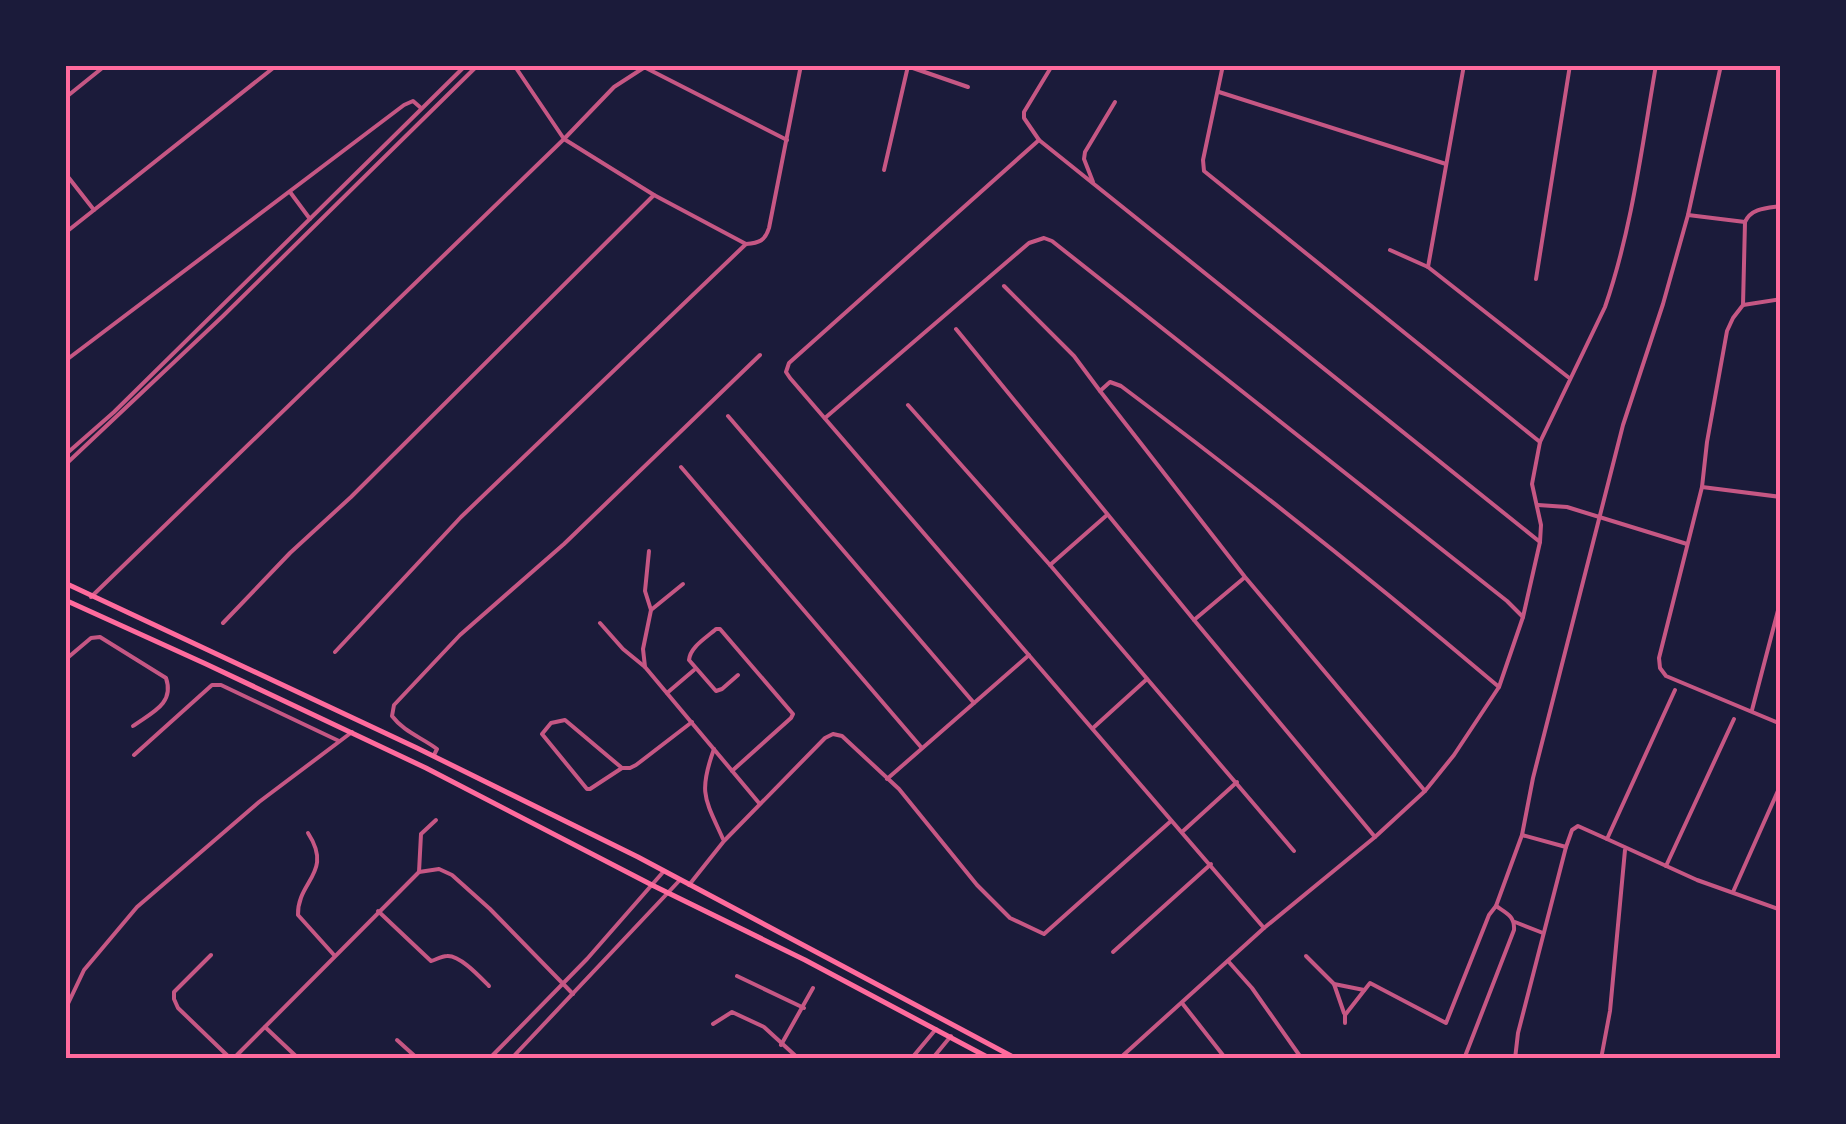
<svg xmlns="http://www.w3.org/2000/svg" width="1846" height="1124" viewBox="0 0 1846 1124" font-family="'Nunito Sans',sans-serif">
  <rect width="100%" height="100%" fill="#1b1b3a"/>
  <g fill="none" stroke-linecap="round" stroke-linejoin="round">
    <g stroke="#c65784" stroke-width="4">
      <polyline points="514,65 564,139 654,195 746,244"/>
      <polyline points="1223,65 1203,160 1204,171 1540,442"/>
      <polyline points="644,67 787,140"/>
      <polyline points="910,67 968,87"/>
      <polyline points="1219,92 1446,164"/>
      <polyline points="65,98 106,65"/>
      <polyline points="1039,140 1024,118 1024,112 1050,69"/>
      <polyline points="884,170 908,66"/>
      <polyline points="65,173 94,210"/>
      <polyline points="1093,182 1084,159 1085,152 1115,102"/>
      <polyline points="290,192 310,219"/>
      <path d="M1688,215L1745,222C1751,208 1767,208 1781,206"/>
      <polyline points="1745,222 1743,305 1733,318 1727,331 1707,442 1702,487 1659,658 1660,668 1666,676 1781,724"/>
      <polyline points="65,233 277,65"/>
      <polyline points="1390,250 1428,267 1568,377"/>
      <polyline points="1428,267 1464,65"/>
      <polyline points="1536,279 1570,65"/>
      <polyline points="1004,286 1074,356 1100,391 1245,577 1425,791"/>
      <polyline points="1743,305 1781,299"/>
      <polyline points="956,329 1194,620 1375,837"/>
      <polyline points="65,361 404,105 413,101 421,108"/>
      <path d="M1100,391L1110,382L1121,386C1251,483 1376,583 1499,687"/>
      <polyline points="908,405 1050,565 1294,851"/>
      <polyline points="728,416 974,703"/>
      <polyline points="825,418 1029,243 1044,238 1052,241 1507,601 1523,617"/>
      <polyline points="65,455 114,412 466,65"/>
      <polyline points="65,465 223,316 478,65"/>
      <polyline points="681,467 921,747"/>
      <polyline points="1702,487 1781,497"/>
      <polyline points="1538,505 1567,507 1687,544"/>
      <polyline points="649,551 645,591 651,610"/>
      <polyline points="1050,565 1107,515"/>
      <polyline points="91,597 564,139 614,87 648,65"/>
      <polyline points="1194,620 1244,578"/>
      <polyline points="223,623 290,553 351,497 654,195"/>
      <polyline points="600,623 623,649 645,667 759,803"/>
      <path d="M335,652L461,517L746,244C759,243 765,241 769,228L801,65"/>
      <path d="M65,660L91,638L100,637L166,678C175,704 151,713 133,726"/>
      <polyline points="645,667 643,649 651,610 683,584"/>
      <polyline points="1675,690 1607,839 1697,880 1781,910"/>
      <polyline points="667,693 694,670"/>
      <polyline points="1752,710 1781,599"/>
      <polyline points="1093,728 1147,679"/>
      <path d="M714,749C698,793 705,799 723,839"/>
      <polyline points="134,755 212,685 221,685 339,741"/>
      <path d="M434,755L437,749C421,737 404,732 392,716L394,705L460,635L564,544L760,355"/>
      <polyline points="622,768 565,720 551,723 542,734 587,789 590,789 622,768 630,768 636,765 692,722"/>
      <path d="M732,771L791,718L793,714L720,629H716C706,638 690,647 689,660L716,691L722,689L738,675"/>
      <polyline points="887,779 1029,655"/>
      <polyline points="1182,832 1237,782"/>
      <path d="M308,833C334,873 297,881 298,915L334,955"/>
      <polyline points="1522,835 1566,847 1572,830 1578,826 1607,839"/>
      <polyline points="1666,866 1734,719"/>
      <polyline points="419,872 421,834 436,820"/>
      <polyline points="689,885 724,841 825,738 833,734 842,736 899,789 977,885 1010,918 1044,934 1171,821"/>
      <polyline points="1733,892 1781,784"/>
      <path d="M378,911L431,961C436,960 441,956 447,956C460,955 480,977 489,986"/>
      <polyline points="1515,922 1543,933"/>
      <polyline points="1264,928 790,378 786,372 789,363 1039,140 1540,542"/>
      <polyline points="1113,952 1211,864"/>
      <polyline points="211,955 174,992 174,999 178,1008 231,1059"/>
      <polyline points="1306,956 1334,984 1364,990"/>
      <polyline points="1228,961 1252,988 1302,1059"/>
      <polyline points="737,976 804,1008"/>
      <polyline points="1334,984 1344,1013"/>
      <polyline points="1182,1003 1226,1059"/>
      <polyline points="65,1010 84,970 137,907 259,802 352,732"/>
      <polyline points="1345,1023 1345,1015 1370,983 1446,1023 1489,915 1496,906 1522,835 1533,778 1623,425 1663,304 1688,215 1721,65"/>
      <polyline points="713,1024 732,1012 764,1027 799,1059"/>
      <polyline points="265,1027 299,1059"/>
      <polyline points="397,1040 418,1059"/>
      <polyline points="781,1045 813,988"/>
      <polyline points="164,1059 166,1057"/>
      <polyline points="233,1059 419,872 439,869 452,875 490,909 573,994"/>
      <polyline points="489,1059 587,959 664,871"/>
      <polyline points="511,1059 679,881"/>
      <polyline points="911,1059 936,1029"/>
      <polyline points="932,1059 951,1036"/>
      <path d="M1119,1059L1264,928L1375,837L1425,791L1454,755L1499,687L1523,617L1540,542L1541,525L1532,484L1540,442L1605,307C1632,229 1642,146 1656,65"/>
      <path d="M1464,1059L1514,930C1515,916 1506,913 1496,906"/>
      <polyline points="1515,1059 1518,1033 1566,847"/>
      <polyline points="1601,1059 1610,1011 1625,850"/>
    </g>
    <g stroke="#ff6b9d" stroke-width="5">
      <polyline points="65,583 417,748 638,857 1017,1059"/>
      <polyline points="65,600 206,664 426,768 652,885 805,960 991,1059"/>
    </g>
  </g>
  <rect width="1846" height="1124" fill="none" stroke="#1b1b3a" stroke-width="135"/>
  <rect x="68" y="68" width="1710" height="988" fill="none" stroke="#ff6b9d" stroke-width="4"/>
</svg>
